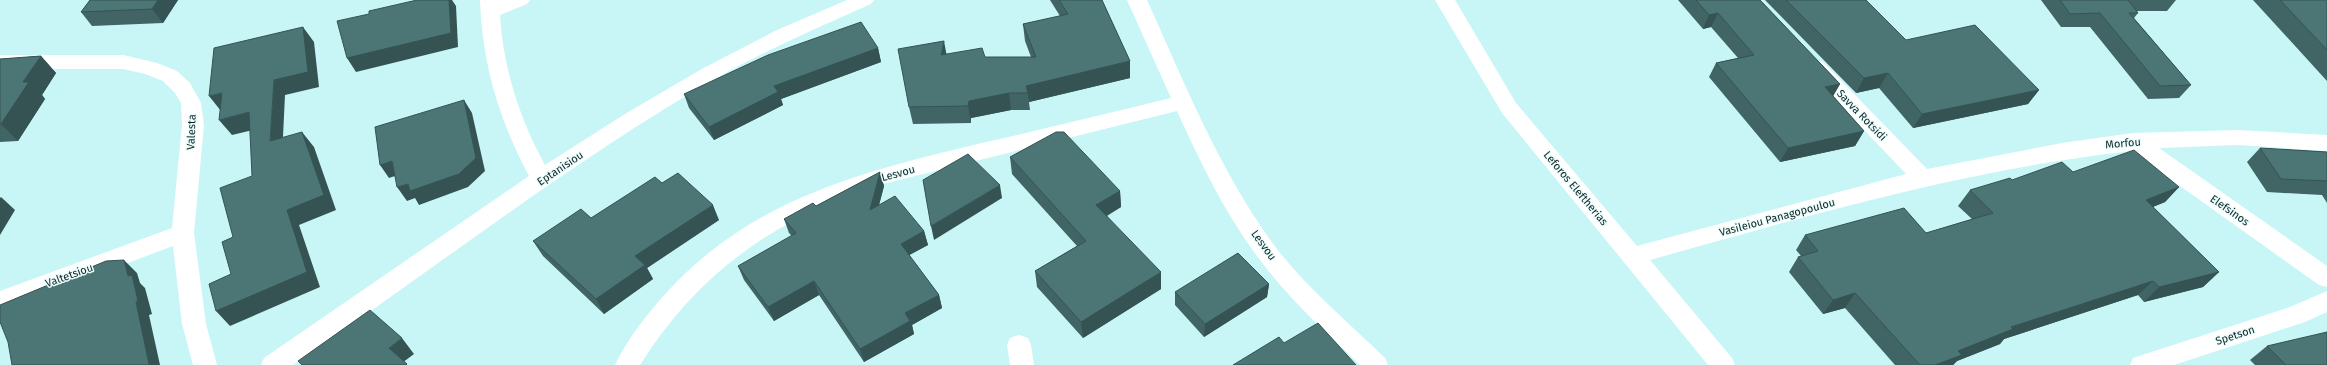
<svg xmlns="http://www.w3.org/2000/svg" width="2327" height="365" viewBox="0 0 2327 365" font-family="'Fira Sans',sans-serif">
  <rect width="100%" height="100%" fill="#c8f6f6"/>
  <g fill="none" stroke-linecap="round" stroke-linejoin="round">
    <g fill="#fff" fill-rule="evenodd">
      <path d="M480,0H530L527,4L500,15C503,68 520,120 545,165L625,114L700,70L777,30L847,0H874L871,4C817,28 764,51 713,80C566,165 433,270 293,365H261L264,358L529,176C499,120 482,63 480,0Z"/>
      <path d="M1127,0H1147C1184,82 1218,167 1271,241C1303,285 1346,320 1385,358L1388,365H1360C1328,334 1294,304 1267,269C1229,222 1202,166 1177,111L883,184C779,216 698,272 640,365H615C628,338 647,314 667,292C754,197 866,171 986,142C1048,128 1109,113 1171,98Z"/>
      <path d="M1435,0H1455L1516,103L1637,246L1906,174L1809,72L1806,67L1809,62L1816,60L1823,62L1927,169L2062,143L2133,133L2238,130L2327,135V151L2238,145L2159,148L2327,266V287L2319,285L2131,151C1964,170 1811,215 1650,260L1732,358L1735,365H1708L1502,113Z"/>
      <polygon points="0,55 123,55 157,63 177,71 190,83 201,103 204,125 194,233 206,324 217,365 193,365 182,324 173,246 0,311 0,291 172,228 182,125 181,103 175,93 163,81 145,74 123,69 0,69"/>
      <polygon points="2327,291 2327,312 2305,322 2174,365 2130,365 2133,358 2290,307"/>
      <polygon points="1019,335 1028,338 1031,345 1034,365 1010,365 1007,345 1010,338"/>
    </g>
  </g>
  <g fill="#416565">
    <polygon points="90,0 178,0 163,23 92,26 81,12"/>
    <polygon points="1050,0 1102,0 1130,61 1130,78 1029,102 1030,110 1011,110 971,118 971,123 913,124 909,107 946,54 985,57 1031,57 1025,41 1023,24 1060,16"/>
    <polygon points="1678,0 1760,0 1840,84 1833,96 1864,131 1855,146 1780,162 1709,77 1716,63 1738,58 1711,27 1703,29"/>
    <polygon points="1765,0 1866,0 1906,40 2039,90 2028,104 1913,128 1879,88 1856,93"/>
    <polygon points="2041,0 2176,0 2167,11 2137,11 2138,13 2134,18 2191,85 2179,98 2148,99 2090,27 2061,27"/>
    <polygon points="2253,0 2327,0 2327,81"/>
    <polygon points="878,48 881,62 781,99 783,105 714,140 689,108 684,94"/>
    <polygon points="41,56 56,73 42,95 45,99 18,141 0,142 0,59"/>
    <polygon points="2260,148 2327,152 2327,203 2322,195 2267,192 2247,162"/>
    <polygon points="1010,157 1120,191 1121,207 1107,216 1161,289 1083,338 1037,287 1035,271 1077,246 1012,174"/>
    <polygon points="880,172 884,186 879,205 924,231 928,245 909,255 939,295 942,308 912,325 914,334 864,362 819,295 774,321 744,280 738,266 792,236 789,233 784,219 816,206"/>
    <polygon points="2073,172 2179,187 2165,202 2153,207 2219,272 2203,287 2144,302 2138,295 2004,339 2000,344 1957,361 1953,365 1895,365 1845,308 1823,314 1789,272 1798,257 1801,256 1796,250 1805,235 1926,233 1972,219 1958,206 1970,190 2012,180"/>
    <polygon points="662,183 719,220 647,268 653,279 604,314 543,256 533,241 591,218"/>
    <polygon points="1269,284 1267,297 1204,337 1175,305 1175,292"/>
    <polygon points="2267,346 2327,365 2255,365 2250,360"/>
  </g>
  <g fill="#355353">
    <polygon points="158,0 178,0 163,23 152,9"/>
    <polygon points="449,0 452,0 456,6 458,47 356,72 347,58"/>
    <polygon points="1718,13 1711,27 1703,29 1709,15"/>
    <polygon points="303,27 314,42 319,87 285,95 282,157 270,141 274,80"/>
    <polygon points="944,41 947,57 941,55"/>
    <polygon points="878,48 881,62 781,99 783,105 714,140 709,127 774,86"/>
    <polygon points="41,56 56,73 42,95 45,99 18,141 1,124 23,82"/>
    <polygon points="1130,61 1130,78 1029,102 1028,93 1026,86"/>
    <polygon points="1888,73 1879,88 1856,93 1864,78"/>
    <polygon points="1840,84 1832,98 1825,87"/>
    <polygon points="2039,90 2028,104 1913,128 1922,114"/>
    <polygon points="222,93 221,111 209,96"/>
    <polygon points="1009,93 1011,110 971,118 971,123 968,106 969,101"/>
    <polygon points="464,100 472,113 485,171 468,187 419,205 415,198 407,201 397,187 408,184"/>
    <polygon points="249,112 261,128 232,135 219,120"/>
    <polygon points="1864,131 1855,146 1780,162 1788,148"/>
    <polygon points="302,132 314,147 336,210 299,225 320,287 230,326 216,311 287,210"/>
    <polygon points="392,161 401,174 389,178 380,165"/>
    <polygon points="880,172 884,186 874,224 870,210"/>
    <polygon points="1000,185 1002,198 934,240 931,226"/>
    <polygon points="2179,187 2165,202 2132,215 2146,200"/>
    <polygon points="1120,191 1121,207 1097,221 1096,205"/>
    <polygon points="1,197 15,210 0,235 0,198"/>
    <polygon points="713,205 719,220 647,268 653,279 604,314 596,299 635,256"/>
    <polygon points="924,231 928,245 904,258 901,244"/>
    <polygon points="124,260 137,273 140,283 145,288 152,314 149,315 160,365 148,365"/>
    <polygon points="1161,272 1161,289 1083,338 1081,322"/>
    <polygon points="2219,272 2203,287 2144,302 2159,287"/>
    <polygon points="814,281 819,295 774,321 768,307"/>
    <polygon points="2153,281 2138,295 2004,339 2000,344 1957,361 1953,365 1935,365 1958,351 2011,327"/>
    <polygon points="1269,284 1267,297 1204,337 1205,324"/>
    <polygon points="1855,293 1845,308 1823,314 1833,300"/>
    <polygon points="939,295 942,308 912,325 914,334 864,362 860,349 905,313"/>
    <polygon points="402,338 414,354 402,363 389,348"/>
  </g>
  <g fill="#4c7676" stroke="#355353">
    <polygon points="90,0 158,0 152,9 81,12"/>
    <polygon points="417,0 449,0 451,33 347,58 337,21 369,14 369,11"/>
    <polygon points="1059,0 1102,0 1130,61 1026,86 1028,93 1009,93 969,101 968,106 909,107 898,49 944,41 941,55 982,48 985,57 1036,57 1023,24 1068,14"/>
    <polygon points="1696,0 1760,0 1840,84 1825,87 1864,131 1788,148 1716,63 1754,55 1718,13 1709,15"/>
    <polygon points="1786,0 1866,0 1906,40 1975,25 2039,90 1922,114 1888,73 1864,78"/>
    <polygon points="2060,0 2128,0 2138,13 2129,13 2191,85 2160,86 2100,13 2070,14"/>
    <polygon points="2280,0 2327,0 2327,50"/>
    <polygon points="861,22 878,48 774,86 778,92 709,127 684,94 768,55"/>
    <polygon points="303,27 308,72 274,80 270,141 302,132 324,195 287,210 307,272 216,311 209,284 231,274 222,242 233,237 220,188 252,176 249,112 219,120 222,93 209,96 214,48"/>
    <polygon points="41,56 23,82 29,82 1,124 0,124 0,59"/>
    <polygon points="464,100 476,158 459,174 410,191 408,184 397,187 392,161 380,165 375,127"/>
    <polygon points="1056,132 1064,132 1120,191 1096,205 1161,272 1081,322 1035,271 1086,241 1010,157"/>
    <polygon points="2260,148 2327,152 2327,181 2281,179"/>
    <polygon points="2134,150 2179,187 2146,200 2219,272 2159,287 2153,281 2011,327 2013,329 1958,351 1962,355 1935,365 1920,365 1855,293 1833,300 1798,257 1818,251 1805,235 1904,208 1926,233 1993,213 1970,190 2010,178 2012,180 2062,162 2073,172"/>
    <polygon points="968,154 1000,185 931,226 923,180"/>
    <polygon points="880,172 870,210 895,196 924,231 901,244 939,295 905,313 910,321 860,349 814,281 768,307 738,266 796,233 784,219 813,203 816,206"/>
    <polygon points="678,173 713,205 635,256 645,265 596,299 533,241 581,209 591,218 655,177 662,183"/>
    <polygon points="1238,253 1269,284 1205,324 1175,292"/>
    <polygon points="124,260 128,276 132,275 138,301 136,302 149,364 148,365 12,365 8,342 0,322 0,305 106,261"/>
    <polygon points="370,310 402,338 389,348 407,364 406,365 302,365 298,361"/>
    <polygon points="1318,323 1356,365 1233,365 1279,337 1284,343"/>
    <polygon points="2327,332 2327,365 2286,365 2267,346"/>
  </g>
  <g text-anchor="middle" stroke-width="3" stroke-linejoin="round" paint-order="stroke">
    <g font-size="11" fill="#152627" stroke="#ebfdfd">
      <text transform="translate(1862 115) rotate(46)" y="4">Savva Rotsidi</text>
      <text transform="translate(191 132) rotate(-88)" y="4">Valesta</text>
      <text transform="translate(2123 143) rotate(-5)" y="4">Morfou</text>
      <text transform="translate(560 168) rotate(-34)" y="4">Eptanisiou</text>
      <text transform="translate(898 173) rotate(-15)" y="4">Lesvou</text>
      <text transform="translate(1576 188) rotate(50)" y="4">Leforos Eleftherias</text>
      <text transform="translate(2230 210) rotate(35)" y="4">Elefsinos</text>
      <text transform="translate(1777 217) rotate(-15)" y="4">Vasileiou Panagopoulou</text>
      <text transform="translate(1264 245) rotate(54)" y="4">Lesvou</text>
      <text transform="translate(69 275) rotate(-20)" y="4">Valtetsiou</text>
      <text transform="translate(2235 335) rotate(-18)" y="4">Spetson</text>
    </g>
  </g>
</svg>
